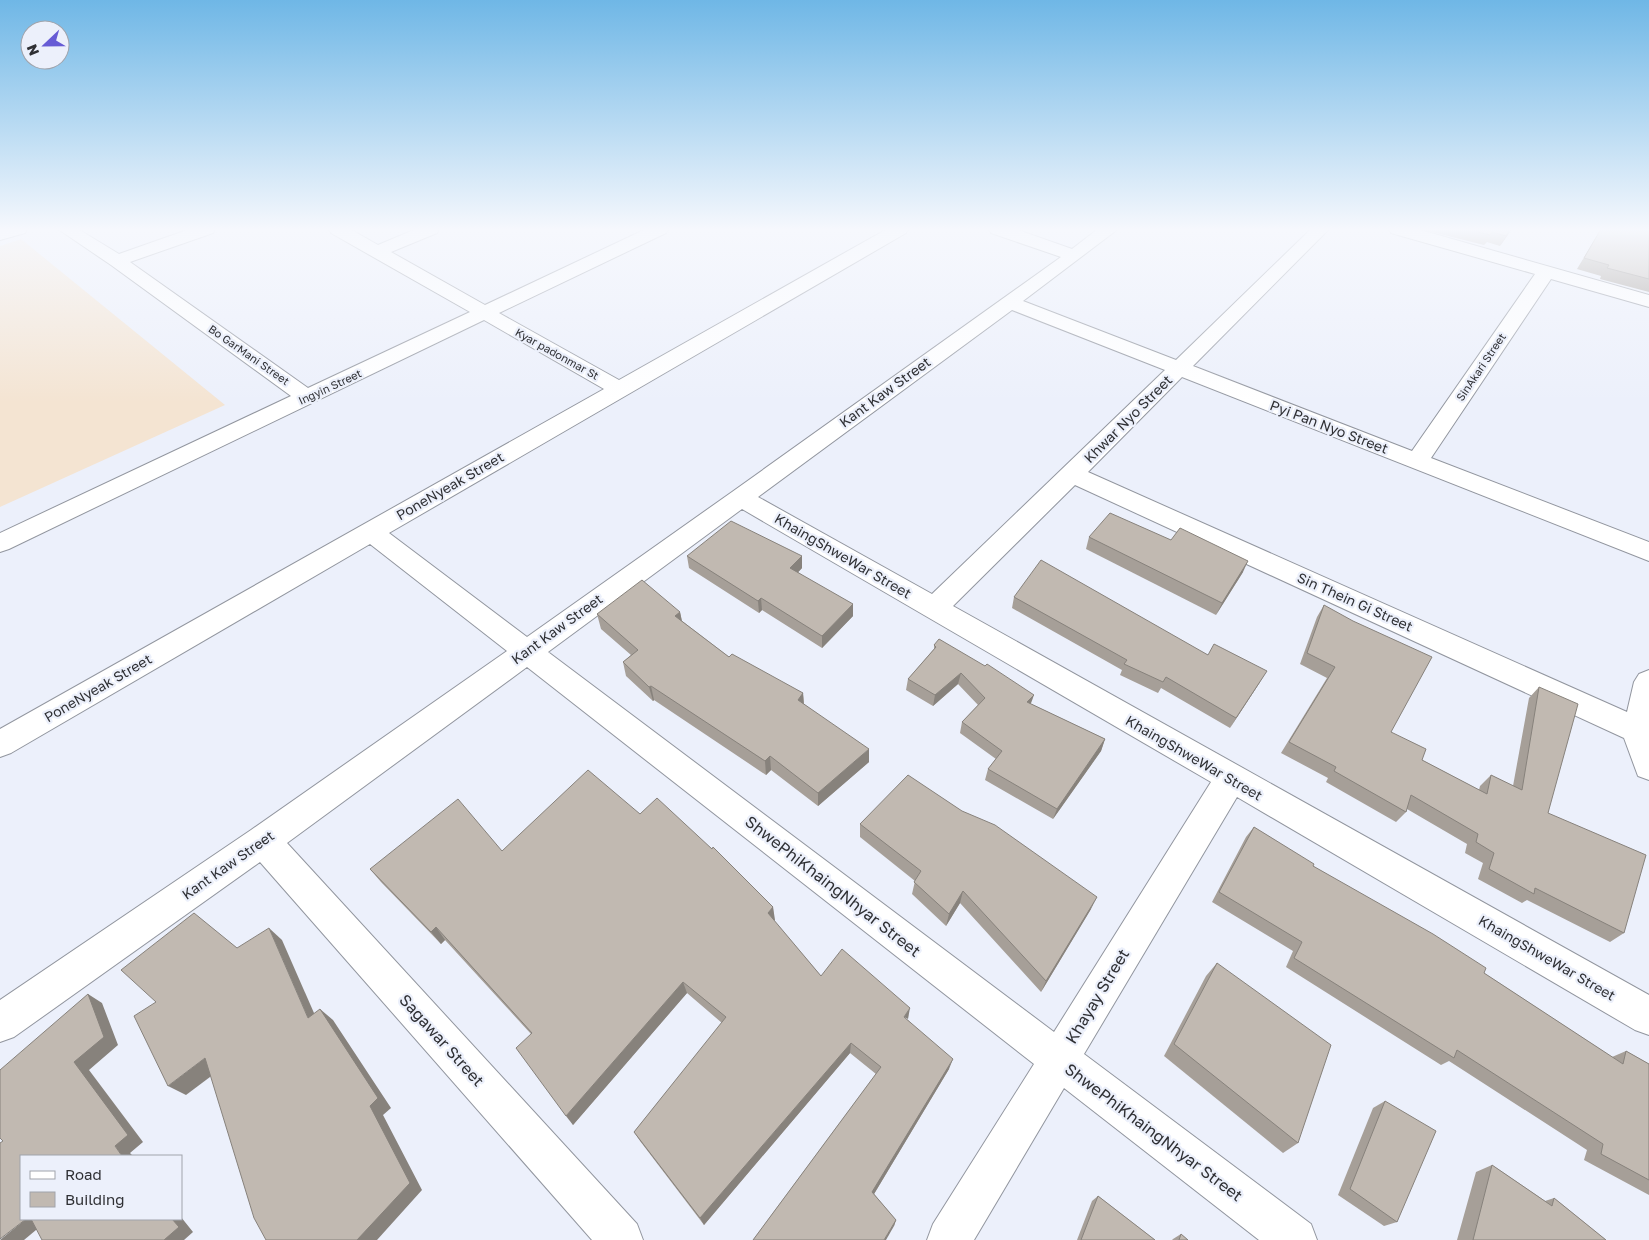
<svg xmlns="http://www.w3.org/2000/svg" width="1649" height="1240" viewBox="0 0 1649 1240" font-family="'Golos Text',sans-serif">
  <rect width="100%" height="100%" fill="#ecf0fb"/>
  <polygon fill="#f4e4d2" points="21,239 225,405 0,507 0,246"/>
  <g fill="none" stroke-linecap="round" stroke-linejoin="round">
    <defs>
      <g id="minor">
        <polygon points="27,229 25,233 0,240 0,230"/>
        <path d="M58,229H78L119,254L190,229H215L213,233L130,262L308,388L470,312L331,233L329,229H350L378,245L416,229H439L437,233L391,252L485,305L646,229H668L666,233L499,313L619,380L887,229H908L906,233L389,533L527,637L732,492L1061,257L991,233L989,229H1015L1072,249L1098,229H1118L1023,301L1176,360L1311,229H1329L1193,366L1412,451L1535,274L1391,233L1389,229H1417L1649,295V307L1551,279L1431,458L1649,542V561L1182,377L1088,472L1627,712L1634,682L1639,674L1649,670V780L1638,776L1624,738L1075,485L953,606L1649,995V1035L1635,1030L1237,797L1084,1054L1311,1224L1317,1240H1259L1064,1088L974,1240H927L933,1224L1034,1064L527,667L287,843L637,1224L643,1240H592L260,862L14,1037L0,1042V1000L251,830L507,651L370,544L11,753L0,757V729L604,389L484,320L9,549L0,552V533L291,396L111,265ZM1012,310L1165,370L932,594L758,497ZM742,509L1211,782L1054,1032L548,652Z"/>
      </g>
    </defs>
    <use href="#minor" stroke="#92969f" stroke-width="2"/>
    <use href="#minor" fill="#fff" fill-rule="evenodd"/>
  </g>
  <g fill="#a69f98">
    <polygon points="1420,229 1512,229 1500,246 1487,242 1484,245"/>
    <polygon points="1601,229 1649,229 1649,292 1600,279 1601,276 1577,269"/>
    <polygon points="1089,537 1243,572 1216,615 1086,549"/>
    <polygon points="687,556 802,568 798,572 853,616 822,648 762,610 759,613 689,568"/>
    <polygon points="1014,597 1208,655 1260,682 1230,728 1161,688 1158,693 1120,675 1122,670 1012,608"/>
    <polygon points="1324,605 1391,732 1422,760 1479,790 1480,786 1491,775 1513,786 1529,698 1539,687 1548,813 1624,933 1610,942 1527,900 1522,903 1478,879 1483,863 1465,853 1467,844 1407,809 1406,812 1396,822 1326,782 1328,778 1281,753 1327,678 1300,664 1317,617"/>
    <polygon points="680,612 682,621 729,657 803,693 804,704 869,762 818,806 771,770 766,775 654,700 653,701 626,676 623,662 631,655 601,629 597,614"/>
    <polygon points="934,645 1031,704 1105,739 1101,751 1053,819 985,780 988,769 996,759 960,733 962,722 978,705 958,684 933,706 906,690 908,679 934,649"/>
    <polygon points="640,814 773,907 774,921 821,976 908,1020 949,1069 874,1194 896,1220 894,1226 753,1240 876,1074 850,1053 704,1225 640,1141 634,1132 722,1023 687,993 573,1125 531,1034 445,940 441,944 381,882 370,869 502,851"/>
    <polygon points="860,824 1091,909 1041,992 960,903 946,926 912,894 915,881 860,837"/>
    <polygon points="1254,827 1313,866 1484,973 1612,1057 1626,1051 1649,1064 1649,1195 1584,1160 1587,1150 1449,1061 1441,1065 1286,967 1293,951 1212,902 1246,837"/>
    <polygon points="1217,963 1298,1143 1283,1153 1164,1056 1206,976"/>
    <polygon points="1385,1101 1397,1222 1384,1226 1338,1195 1373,1108"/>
    <polygon points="1492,1165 1545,1201 1554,1198 1606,1240 1457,1240 1476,1172"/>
    <polygon points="1098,1196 1155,1240 1077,1240 1092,1201"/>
    <polygon points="1181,1234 1188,1240 1172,1240 1173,1239"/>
  </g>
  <g fill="#87827c">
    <polygon points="1511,229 1512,229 1500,246 1506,236"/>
    <polygon points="802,556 802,568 791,580 790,568"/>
    <polygon points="1248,561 1243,572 1216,615 1222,603"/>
    <polygon points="761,598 762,610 759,613 758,601"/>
    <polygon points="853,604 853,616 822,648 822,636"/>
    <polygon points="680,612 683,627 675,616"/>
    <polygon points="1267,671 1260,682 1230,728 1236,718"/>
    <polygon points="961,673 958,684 933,706 935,695"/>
    <polygon points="651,686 654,700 653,701 649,687"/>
    <polygon points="803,693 804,707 798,700"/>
    <polygon points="1034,695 1030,706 1027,702"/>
    <polygon points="1105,739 1101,751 1053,819 1057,809"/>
    <polygon points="869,749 869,762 818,806 818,793"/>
    <polygon points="770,756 771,770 766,775 765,761"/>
    <polygon points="963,891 960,903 946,926 949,914"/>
    <polygon points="1097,897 1091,909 1041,992 1046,981"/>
    <polygon points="773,907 775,920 769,926 768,913"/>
    <polygon points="436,927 445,940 441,944 431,932"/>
    <polygon points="269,928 282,940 321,1029 308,1018"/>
    <polygon points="683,982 687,993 573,1125 566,1116"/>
    <polygon points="88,994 102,1003 118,1045 89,1070 143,1142 130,1153 133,1156 122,1156 115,1146 74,1062"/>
    <polygon points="910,1008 908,1019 904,1017"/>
    <polygon points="320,1009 333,1020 391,1108 383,1115 422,1190 377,1240 357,1240"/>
    <polygon points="851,1043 850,1053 704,1225 700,1218"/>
    <polygon points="205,1058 222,1068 186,1095 168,1086"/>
    <polygon points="953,1059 949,1069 871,1199 872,1192"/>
    <polygon points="181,1217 193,1232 184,1240 164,1240 172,1219 181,1219"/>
    <polygon points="26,1219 41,1219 48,1220 24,1240 0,1240"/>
    <polygon points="896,1220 894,1226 886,1240 884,1240"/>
  </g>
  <g fill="#c1b9b1" stroke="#87827c">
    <polygon points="1465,229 1511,229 1506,236 1492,232 1490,235"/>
    <polygon points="1601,229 1649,229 1649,279 1607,268 1609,265 1584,258"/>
    <polygon points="1110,513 1171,540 1180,528 1248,561 1222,603 1089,537"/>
    <polygon points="731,521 802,556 790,568 853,604 822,636 761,598 758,601 687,556"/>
    <polygon points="1041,560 1208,655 1214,644 1267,671 1236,718 1166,677 1163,682 1124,664 1127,660 1014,597"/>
    <polygon points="642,580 680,612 675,616 729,657 732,654 803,693 798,700 869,749 818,793 770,756 765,761 651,686 649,687 623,662 638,650 597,614"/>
    <polygon points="1324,605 1353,621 1432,657 1391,732 1426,749 1422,760 1487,794 1491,775 1522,790 1539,687 1578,704 1548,813 1646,855 1624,933 1535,888 1534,894 1489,869 1494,853 1476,842 1478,834 1411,795 1406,812 1334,771 1336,767 1289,742 1335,667 1307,653"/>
    <polygon points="939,639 985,666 987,664 1034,695 1027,702 1105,739 1057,809 988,769 1002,751 962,722 985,698 961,673 935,695 908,679 936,647 934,645"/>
    <polygon points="588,770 640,814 657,798 712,849 713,847 773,907 768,913 821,976 842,949 910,1008 904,1017 953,1059 872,1192 896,1220 884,1240 753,1240 881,1067 851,1043 700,1218 634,1132 726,1017 683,982 566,1116 516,1048 532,1033 436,927 431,932 370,869 458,799 502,851"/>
    <polygon points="908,775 962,811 995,825 1097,897 1046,981 963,891 949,914 914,882 921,871 860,824"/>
    <polygon points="1254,827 1314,864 1313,866 1433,934 1486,968 1484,973 1623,1064 1626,1051 1649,1064 1649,1180 1601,1154 1603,1144 1457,1050 1454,1058 1294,958 1302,942 1219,892"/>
    <polygon points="194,913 237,948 269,928 308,1018 320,1009 378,1098 370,1106 410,1183 357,1240 266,1240 254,1218 205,1058 168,1086 134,1016 156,1002 121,970"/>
    <polygon points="1217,963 1331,1045 1298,1143 1174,1044"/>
    <polygon points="88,994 104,1037 74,1062 128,1135 115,1146 122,1156 21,1156 21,1219 26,1219 0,1239 0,1143 3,1141 0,1138 0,1070"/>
    <polygon points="1385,1101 1436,1131 1397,1222 1350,1189"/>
    <polygon points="1492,1165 1552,1206 1554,1198 1606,1240 1473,1240"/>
    <polygon points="1098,1196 1155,1240 1081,1240"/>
    <polygon points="31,1219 172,1219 179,1227 164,1240 42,1240"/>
    <polygon points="1181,1234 1188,1240 1179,1240"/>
  </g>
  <linearGradient id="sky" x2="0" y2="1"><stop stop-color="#6fb7e6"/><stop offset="0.57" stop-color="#f6f8fd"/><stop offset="1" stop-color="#f6f8fd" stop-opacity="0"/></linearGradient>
  <rect width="1649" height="403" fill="url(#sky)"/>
  <g text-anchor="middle" stroke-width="4.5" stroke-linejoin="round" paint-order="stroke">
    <g font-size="11" fill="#2f3034" stroke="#ecf0fb">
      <text transform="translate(557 354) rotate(29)" y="4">Kyar padonmar St</text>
      <text transform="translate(249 355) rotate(35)" y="4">Bo GarMani Street</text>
      <text transform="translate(1481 367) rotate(-56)" y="4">SinAkari Street</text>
      <text transform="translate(330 387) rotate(-25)" y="4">Ingyin Street</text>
    </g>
    <g font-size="14" fill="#2f3034" stroke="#ecf0fb">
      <text transform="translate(885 392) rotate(-36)" y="5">Kant Kaw Street</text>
      <text transform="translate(1128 419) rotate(-45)" y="5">Khwar Nyo Street</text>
      <text transform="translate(1329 427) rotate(21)" y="5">Pyi Pan Nyo Street</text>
      <text transform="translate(450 486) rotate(-30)" y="5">PoneNyeak Street</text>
      <text transform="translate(843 556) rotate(30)" y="5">KhaingShweWar Street</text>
      <text transform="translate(1355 602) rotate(24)" y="5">Sin Thein Gi Street</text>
      <text transform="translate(557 629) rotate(-36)" y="5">Kant Kaw Street</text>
      <text transform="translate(98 688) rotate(-30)" y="5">PoneNyeak Street</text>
      <text transform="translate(1194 758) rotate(30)" y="5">KhaingShweWar Street</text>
      <text transform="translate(228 865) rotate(-35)" y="5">Kant Kaw Street</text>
      <text transform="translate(1547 958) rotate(30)" y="5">KhaingShweWar Street</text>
    </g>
    <g font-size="16" fill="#2f3034" stroke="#ecf0fb">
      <text transform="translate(833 886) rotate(38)" y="6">ShwePhiKhaingNhyar Street</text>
      <text transform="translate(1097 996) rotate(-59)" y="6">Khayay Street</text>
      <text transform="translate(442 1040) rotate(48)" y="6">Sagawar Street</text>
      <text transform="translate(1154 1132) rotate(37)" y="6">ShwePhiKhaingNhyar Street</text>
    </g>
  </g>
  <rect x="20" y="1155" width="162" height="65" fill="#ecf0fb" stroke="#a0a3ab"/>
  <rect x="30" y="1171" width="25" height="8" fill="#ffffff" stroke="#a0a3ab"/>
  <text x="65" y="1180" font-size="15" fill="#2f3034">Road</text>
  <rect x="30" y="1192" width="25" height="15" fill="#c1b9b1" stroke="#a0a3ab"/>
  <text x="65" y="1205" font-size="15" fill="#2f3034">Building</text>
  <g transform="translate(45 45) rotate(248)"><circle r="24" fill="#ecf0fb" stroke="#a0a3ab"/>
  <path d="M0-4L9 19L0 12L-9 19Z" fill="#665bd5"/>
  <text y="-8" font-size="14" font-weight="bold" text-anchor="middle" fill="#2f3034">N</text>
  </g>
</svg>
